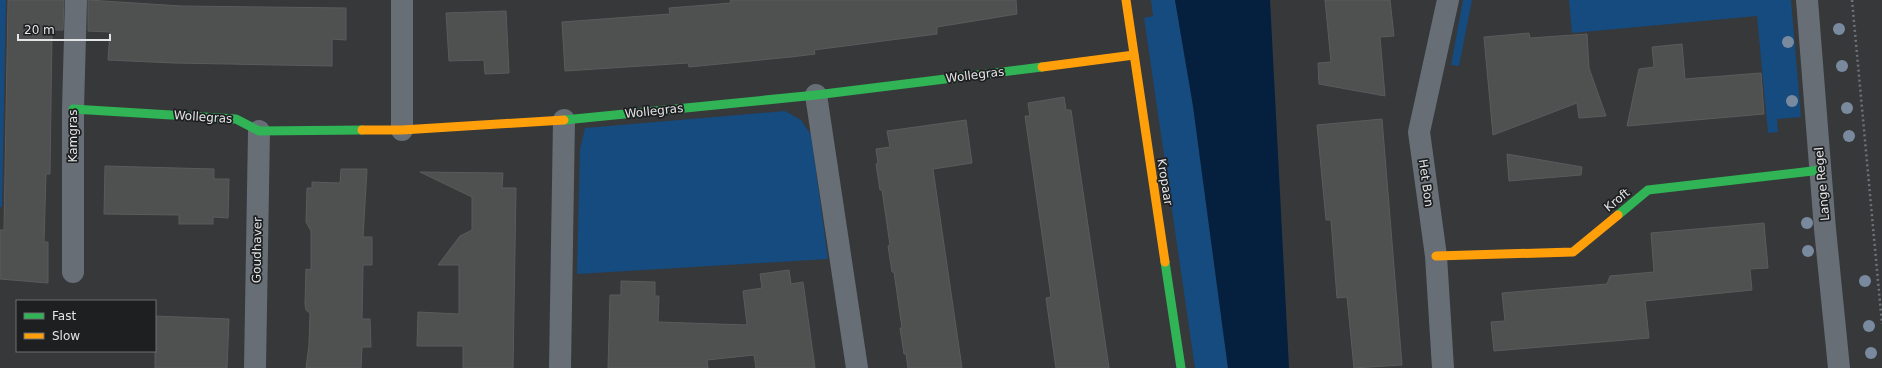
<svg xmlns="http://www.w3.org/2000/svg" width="1882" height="368" viewBox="0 0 1882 368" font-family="'DejaVu Sans',sans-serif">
  <rect width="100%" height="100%" fill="#36383a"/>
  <g fill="#154b7e">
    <polygon points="0,0 6,0 2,207 0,207"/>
    <polygon points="1151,0 1175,0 1193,106 1228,368 1195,368 1144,18 1153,16"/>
    <polygon points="1463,0 1472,0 1459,66 1451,65"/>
    <polygon points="1569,0 1791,0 1801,117 1777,119 1778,132 1768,133 1757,16 1572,33"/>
    <polygon points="785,111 801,120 811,135 828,259 577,274 580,149 585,128"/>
  </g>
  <polygon fill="#051f3e" points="1175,0 1270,0 1289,368 1228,368 1193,106"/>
  <g fill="#4f5050" stroke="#5b5b5c">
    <polygon points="8,0 64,0 63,30 52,30 50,174 46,174 44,242 48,242 48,283 0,279 0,230 4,230"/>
    <polygon points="88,0 181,6 346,8 346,40 332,39 332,66 174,63 108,60 110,32 88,31"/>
    <polygon points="730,0 1016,0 1017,14 937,27 937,34 814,50 815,54 791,57 689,67 688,63 565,71 562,22 670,14 669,8 731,3"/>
    <polygon points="1325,0 1390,0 1394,36 1380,37 1385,96 1319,84 1318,63 1331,62"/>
    <polygon points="506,11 509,73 485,74 484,60 449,61 446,13"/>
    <polygon points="1529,33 1530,38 1587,34 1589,68 1606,116 1579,118 1577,103 1493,135 1484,37"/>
    <polygon points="1682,44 1685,79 1761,73 1764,114 1627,126 1639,69 1654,67 1652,47"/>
    <polygon points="1064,97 1066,110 1071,110 1109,368 1056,368 1046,298 1051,297 1025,116 1030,116 1028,103"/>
    <polygon points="1382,119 1402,365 1354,368 1347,297 1337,298 1331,220 1326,220 1317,125"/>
    <polygon points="966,120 972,163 933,169 962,368 908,368 906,354 904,354 900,328 902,328 894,272 892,272 888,246 890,245 882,190 880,190 876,164 878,163 876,149 890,147 887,131"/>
    <polygon points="1507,154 1582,167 1581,175 1509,181"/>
    <polygon points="105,166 214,169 214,179 229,179 228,218 213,217 213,224 179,224 179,215 104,214"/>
    <polygon points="341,169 367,169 363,237 372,237 372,265 363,265 362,319 370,319 371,347 362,347 361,368 306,368 309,345 310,313 306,310 305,304 306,269 311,270 311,231 306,222 307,188 312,188 312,182 340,183"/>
    <polygon points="420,172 503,173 502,188 516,188 513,368 463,368 463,346 417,346 418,312 459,314 459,265 438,265 460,236 472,230 472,197"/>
    <polygon points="1764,223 1768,268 1750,269 1752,290 1645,301 1649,338 1494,351 1491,322 1505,321 1502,293 1607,284 1610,276 1654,272 1651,233"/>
    <polygon points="789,270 791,284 803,282 815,368 756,368 754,355 707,360 708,368 608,368 610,295 621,295 621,281 655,282 655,296 659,296 658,322 747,325 743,291 762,288 760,274"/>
    <polygon points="155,316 229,319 227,368 155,368"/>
  </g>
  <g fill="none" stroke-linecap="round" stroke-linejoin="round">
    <polyline stroke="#6d7379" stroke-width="2.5" stroke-dasharray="2 3" stroke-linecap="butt" points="1852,0 1882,324"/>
    <g stroke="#676e76" stroke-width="22">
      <polyline points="402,0 402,130"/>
      <polyline points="1807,0 1825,229 1839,368"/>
      <polyline points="816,95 857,368"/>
      <polyline points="73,272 73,109 76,0"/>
      <polyline points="255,368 259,131"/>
      <polyline points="560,368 564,120"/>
      <polyline points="1443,368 1436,256 1419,132 1448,0"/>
    </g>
    <g stroke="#30b455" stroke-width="9">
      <polyline points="73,109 236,119 259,131 362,130"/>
      <polyline points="564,120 816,95 1042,67"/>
      <polyline points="1618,215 1648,190 1821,170"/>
      <polyline points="1165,262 1181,368"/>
    </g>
    <g stroke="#ff9f0a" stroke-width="9">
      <polyline points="1126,0 1165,262"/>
      <polyline points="1042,67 1134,55"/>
      <polyline points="362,130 402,130 564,120"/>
      <polyline points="1436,256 1573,252 1618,215"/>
    </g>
  </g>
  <g fill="#798a9f">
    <circle cx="1839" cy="29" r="6"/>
    <circle cx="1788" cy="42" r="6"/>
    <circle cx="1842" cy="66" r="6"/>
    <circle cx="1792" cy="101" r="6"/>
    <circle cx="1847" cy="108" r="6"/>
    <circle cx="1849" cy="136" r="6"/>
    <circle cx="1807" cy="223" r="6"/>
    <circle cx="1808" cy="251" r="6"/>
    <circle cx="1865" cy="281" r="6"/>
    <circle cx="1869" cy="326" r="6"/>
    <circle cx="1871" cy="353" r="6"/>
  </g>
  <g text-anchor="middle" stroke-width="3.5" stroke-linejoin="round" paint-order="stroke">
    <g font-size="12" fill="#e3e5e7" stroke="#1e1f20">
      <text transform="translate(975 75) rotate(-7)" y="4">Wollegras</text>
      <text transform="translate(654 111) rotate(-6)" y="4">Wollegras</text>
      <text transform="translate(203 117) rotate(4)" y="4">Wollegras</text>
      <text transform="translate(73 136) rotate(-90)" y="4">Kamgras</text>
      <text transform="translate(1165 182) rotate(81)" y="4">Kropaar</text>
      <text transform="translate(1426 183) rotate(82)" y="4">Het Bon</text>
      <text transform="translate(1822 184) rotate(-95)" y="4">Lange Regel</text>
      <text transform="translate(1617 200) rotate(-40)" y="4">Kroft</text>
      <text transform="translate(257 250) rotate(-89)" y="4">Goudhaver</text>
    </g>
  </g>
  <rect x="16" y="300" width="140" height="52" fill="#1e1f20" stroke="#6d6e70"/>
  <rect x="24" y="313" width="20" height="6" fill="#30b455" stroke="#6d6e70"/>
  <text x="52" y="320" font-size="12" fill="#e3e5e7">Fast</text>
  <rect x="24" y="333" width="20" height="6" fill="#ff9f0a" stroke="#6d6e70"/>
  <text x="52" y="340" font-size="12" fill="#e3e5e7">Slow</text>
  <path d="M18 34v6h92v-6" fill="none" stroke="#e3e5e7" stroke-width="2"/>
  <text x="24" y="34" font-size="12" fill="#e3e5e7" stroke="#1e1f20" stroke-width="3" paint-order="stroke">20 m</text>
</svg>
